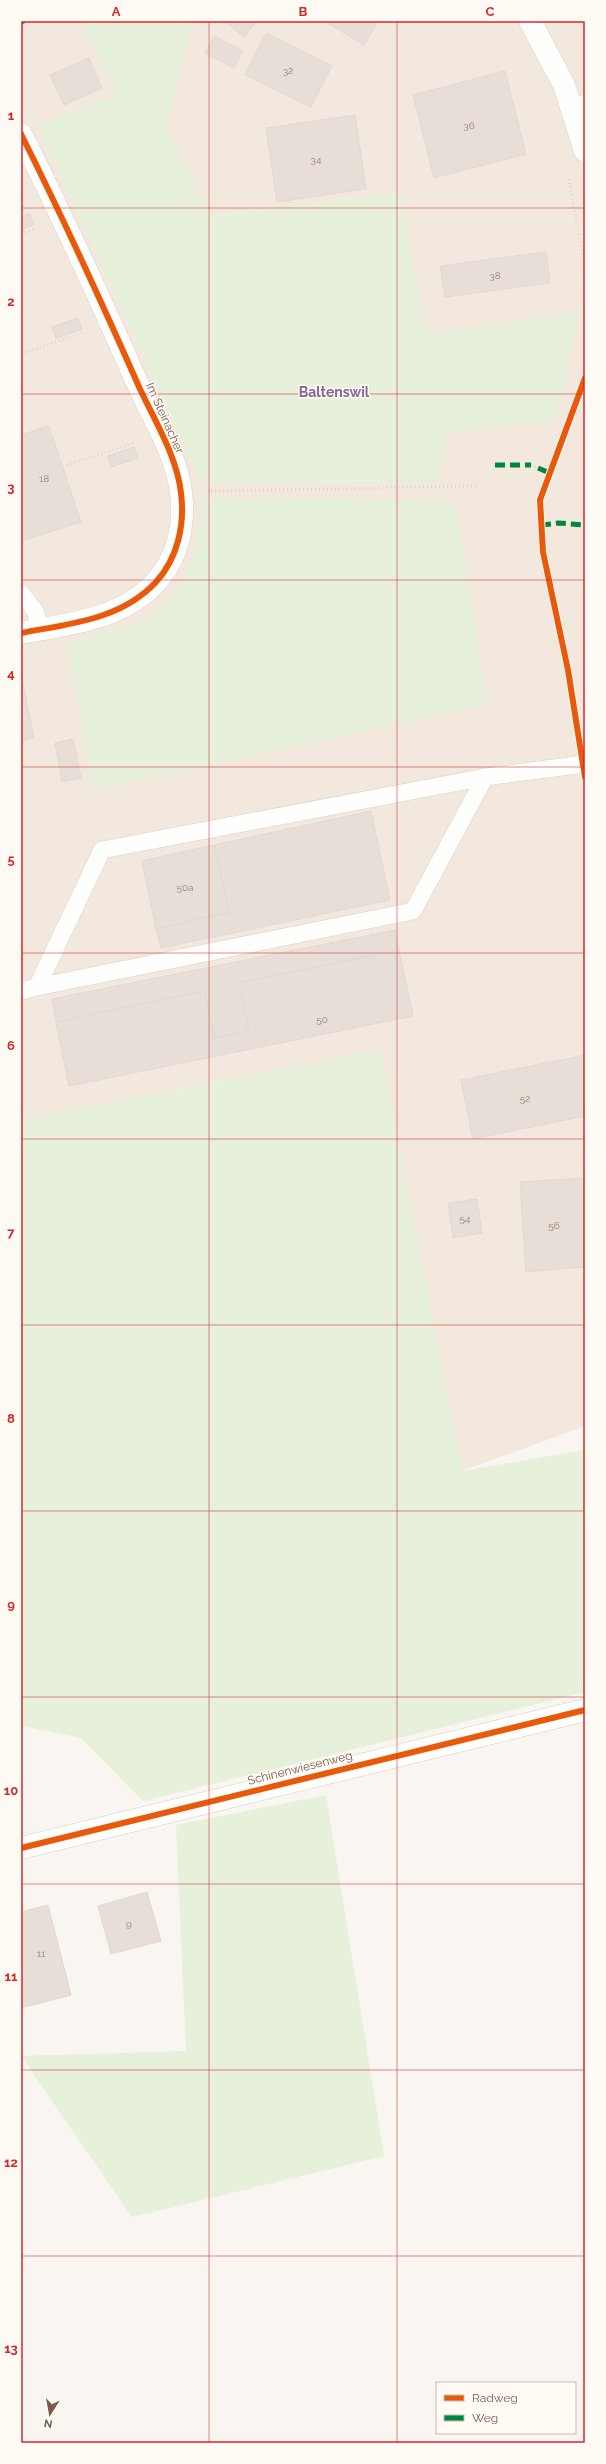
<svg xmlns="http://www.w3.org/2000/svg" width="606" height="2464" viewBox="0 0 606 2464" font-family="Raleway,sans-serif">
  <rect width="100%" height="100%" fill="#f9f5f0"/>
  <polygon fill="#f2e8de" points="21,21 585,21 585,1426 462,1471 380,1050 21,1119"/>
  <g fill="#e7f0db">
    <polygon points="82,21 193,21 165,128 211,214 400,192 426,334 579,312 556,421 448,432 438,481 202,485 38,126 116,94"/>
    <polygon points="202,498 455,501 487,704 92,791 67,641 138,624 160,610 183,579 197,546"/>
    <polygon points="381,1050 462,1471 585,1450 585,1692 143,1801 81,1738 21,1726 21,1119"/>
    <polygon points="326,1795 384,2156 132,2217 21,2056 186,2051 176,1825"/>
  </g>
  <g fill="#e6ded7" stroke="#e2d8d2">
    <polygon points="225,21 257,21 244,37"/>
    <polygon points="324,21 378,21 364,45"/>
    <polygon points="266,33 332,66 311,107 245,75"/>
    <polygon points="214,36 243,51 234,68 205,53"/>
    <polygon points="89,58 102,88 64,105 50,75"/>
    <polygon points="505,71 526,154 434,178 413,95"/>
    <polygon points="355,115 366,189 277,202 266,128"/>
    <polygon points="29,214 34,225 21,229 21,217"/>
    <polygon points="546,252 550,283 445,297 440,266"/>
    <polygon points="78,318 82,329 56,338 52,327"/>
    <polygon points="49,426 81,522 21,541 21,435"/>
    <polygon points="134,447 138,458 111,467 108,456"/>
    <polygon points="21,674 34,738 21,741"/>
    <polygon points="73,739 81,778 62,782 55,743"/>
    <polygon points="371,811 390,900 161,948 156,929 229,912 214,845"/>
    <polygon points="214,845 229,912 156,929 142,861"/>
    <polygon points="395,930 399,950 239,983 249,1031 214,1038 204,991 56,1022 52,999"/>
    <polygon points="399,950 413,1016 69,1086 56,1022 204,991 214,1038 249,1031 239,983"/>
    <polygon points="585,1055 585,1116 473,1139 461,1080"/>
    <polygon points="585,1178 585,1267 526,1272 520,1182"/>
    <polygon points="477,1199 482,1233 453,1238 448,1203"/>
    <polygon points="147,1892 161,1941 111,1954 98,1906"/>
    <polygon points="48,1905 71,1995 21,2008 21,1912"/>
  </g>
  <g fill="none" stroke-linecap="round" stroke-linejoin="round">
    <defs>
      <g id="lane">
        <polyline points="573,108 585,103"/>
        <polyline points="21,593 35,611 41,629"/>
        <polyline points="37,987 413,911 485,777"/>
        <polyline points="21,991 37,987 102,850 485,777 585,764"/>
      </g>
      <g id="street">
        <path d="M21,134C63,218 102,303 140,389C155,421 177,457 181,493C185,524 178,558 156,582C121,620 68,624 21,633"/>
        <polyline points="21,1848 585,1710"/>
      </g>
      <polyline id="secondary" points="530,21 564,85 585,151"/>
    </defs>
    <use href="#lane" stroke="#d7d1cb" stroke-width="18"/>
    <use href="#street" stroke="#d7d1cb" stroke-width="23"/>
    <use href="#secondary" stroke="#d9d2cb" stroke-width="23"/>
    <g stroke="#dcd5d0" stroke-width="2.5" stroke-dasharray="1 3" stroke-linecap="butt">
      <polyline points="568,175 583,257 585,284"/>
      <polyline points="21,234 34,229"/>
      <polyline points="21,354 82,333"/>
      <polyline points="67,465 134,443"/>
      <polyline points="531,465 538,468"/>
      <polyline points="211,491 476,486"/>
    </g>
    <use href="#lane" stroke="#fefefd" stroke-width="17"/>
    <use href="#street" stroke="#fefefd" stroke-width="22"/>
    <use href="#secondary" stroke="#fefefd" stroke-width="22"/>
    <g stroke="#00873e" stroke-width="5" stroke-dasharray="10 5" stroke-linecap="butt">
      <polyline points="21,22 24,21"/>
      <polyline points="495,465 531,465"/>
      <polyline points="538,468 550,473"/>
      <polyline points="541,525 559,523 585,525"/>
    </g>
    <defs>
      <g id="cycleway">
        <path d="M21,134C63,218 102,303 140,389C155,421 177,457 181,493C185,524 178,558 156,582C121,620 68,624 21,633"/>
        <polyline points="585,378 540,500 543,552 568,670 585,777"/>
        <polyline points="21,1848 585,1710"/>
      </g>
    </defs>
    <use href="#cycleway" stroke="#fffaf3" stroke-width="8"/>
    <use href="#cycleway" stroke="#e8590c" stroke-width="6"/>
  </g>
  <path fill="none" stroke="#d62828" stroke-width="1" stroke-opacity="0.55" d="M209,21V2443M397,21V2443M21,208H585M21,394H585M21,580H585M21,767H585M21,953H585M21,1139H585M21,1325H585M21,1511H585M21,1697H585M21,1884H585M21,2070H585M21,2256H585"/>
  <g text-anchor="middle" stroke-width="3" stroke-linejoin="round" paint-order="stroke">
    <g font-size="10" fill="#977e72">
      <text x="288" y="74">32</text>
      <text x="469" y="129">36</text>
      <text x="316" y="163">34</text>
      <text x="495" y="279">38</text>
      <text x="44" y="482">18</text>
      <text x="185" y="891">50a</text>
      <text x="322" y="1023">50</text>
      <text x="525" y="1102">52</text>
      <text x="465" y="1222">54</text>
      <text x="554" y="1229">56</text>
      <text x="129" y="1927">9</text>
      <text x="41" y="1957">11</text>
    </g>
    <g font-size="12" fill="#7a5c4d" stroke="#fffaf3">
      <text transform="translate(165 418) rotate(66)" y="4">Im Steinacher</text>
      <text transform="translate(300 1768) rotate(-14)" y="4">Schinenwiesenweg</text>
    </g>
    <g font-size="14" font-weight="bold" fill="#846695" stroke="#fffaf3">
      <text x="334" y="397">Baltenswil</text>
    </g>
  </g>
  <rect width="606" height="2464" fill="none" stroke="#fffaf3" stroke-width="44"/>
  <rect x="436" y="2382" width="140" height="52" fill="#fffaf3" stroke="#cabbb1"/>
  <rect x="444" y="2395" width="20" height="6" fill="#e8590c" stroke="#cabbb1"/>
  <text x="472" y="2402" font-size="12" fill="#7a5c4d">Radweg</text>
  <rect x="444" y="2415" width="20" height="6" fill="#00873e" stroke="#cabbb1"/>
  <text x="472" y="2422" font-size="12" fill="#7a5c4d">Weg</text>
  <g transform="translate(50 2414) rotate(191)" stroke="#fffaf3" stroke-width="3" paint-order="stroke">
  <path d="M0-3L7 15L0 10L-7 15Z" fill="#7a5c4d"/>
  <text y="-6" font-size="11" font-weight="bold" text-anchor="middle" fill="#7a5c4d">N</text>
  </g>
  <rect x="22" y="22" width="562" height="2420" fill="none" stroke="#d62828" stroke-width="1.5"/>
  <g font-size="13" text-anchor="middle" font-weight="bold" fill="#d62828">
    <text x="116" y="16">A</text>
    <text x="303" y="16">B</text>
    <text x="490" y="16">C</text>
    <text x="11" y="120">1</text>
    <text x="11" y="306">2</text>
    <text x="11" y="492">3</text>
    <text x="11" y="678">4</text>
    <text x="11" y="864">5</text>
    <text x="11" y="1050">6</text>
    <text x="11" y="1237">7</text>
    <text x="11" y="1423">8</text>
    <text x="11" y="1609">9</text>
    <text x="11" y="1795">10</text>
    <text x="11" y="1981">11</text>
    <text x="11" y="2167">12</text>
    <text x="11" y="2353">13</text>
  </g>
</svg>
